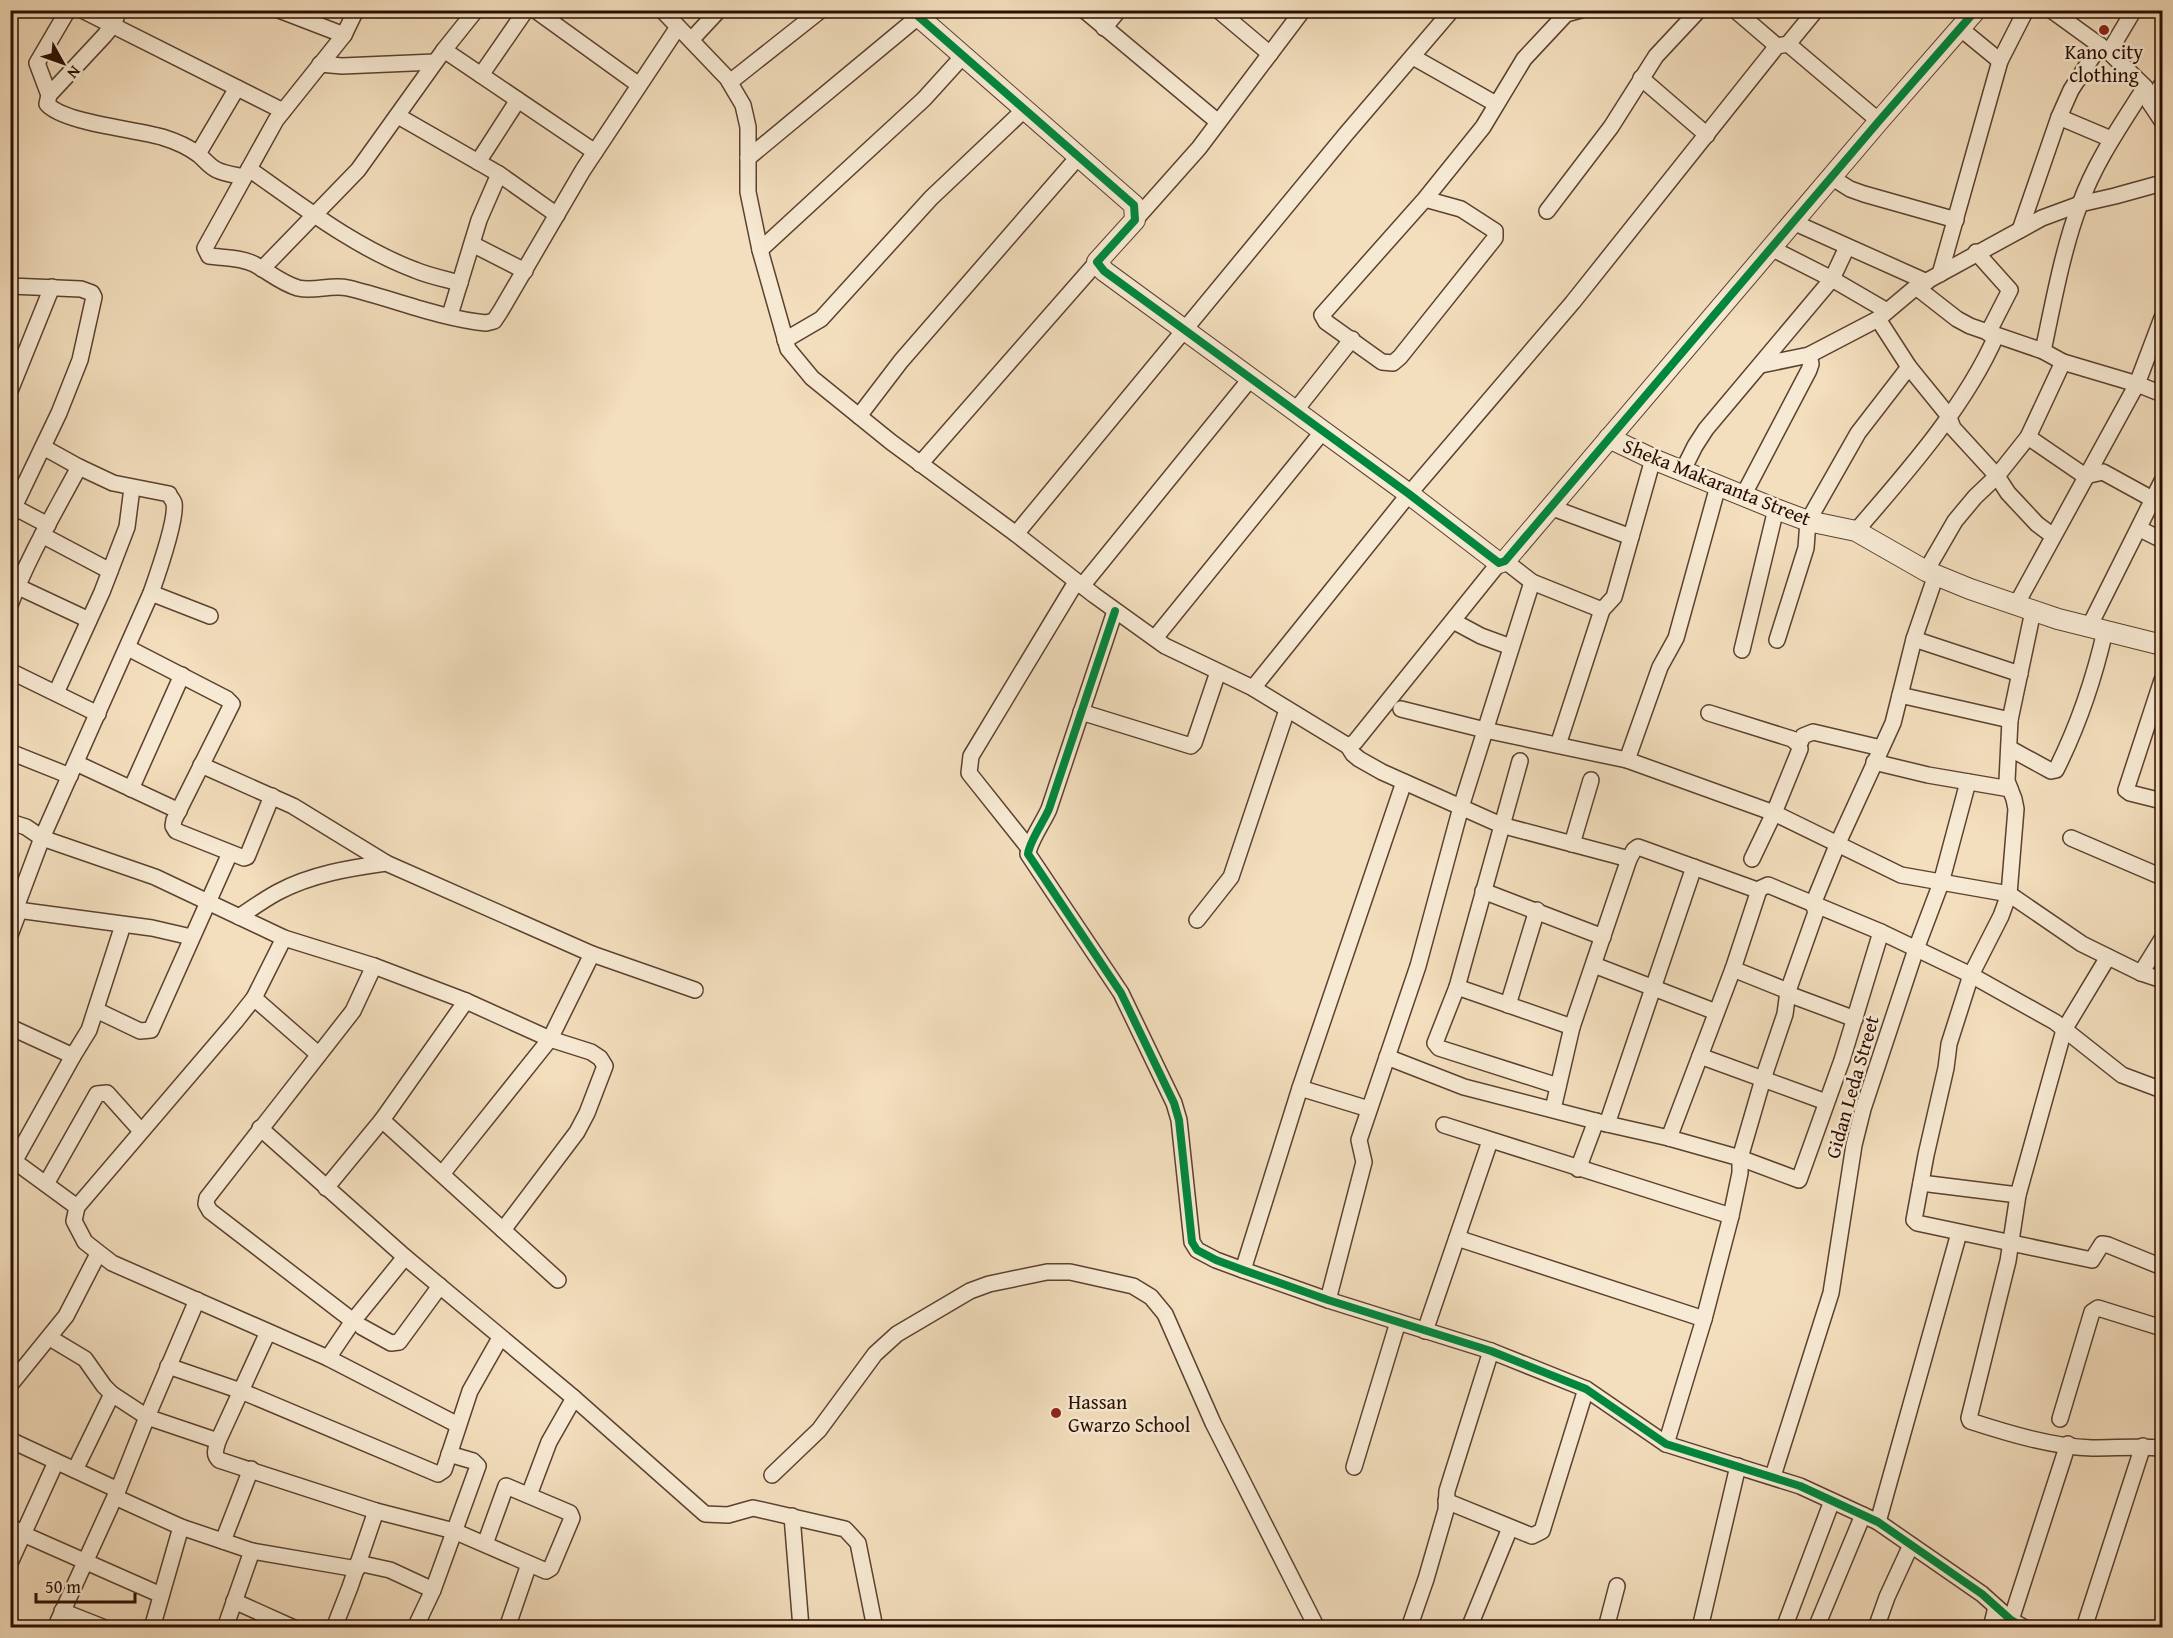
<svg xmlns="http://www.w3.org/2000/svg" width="2173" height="1638" viewBox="0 0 2173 1638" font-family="'Gentium Book Plus',serif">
  <rect width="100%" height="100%" fill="#f3debd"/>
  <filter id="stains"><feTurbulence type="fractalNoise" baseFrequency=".00333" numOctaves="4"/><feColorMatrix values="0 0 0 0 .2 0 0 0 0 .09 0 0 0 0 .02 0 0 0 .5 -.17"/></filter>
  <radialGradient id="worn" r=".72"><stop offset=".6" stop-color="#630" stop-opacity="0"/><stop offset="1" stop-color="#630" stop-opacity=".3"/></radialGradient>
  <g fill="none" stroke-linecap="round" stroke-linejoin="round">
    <defs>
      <g id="minor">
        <polyline points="82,10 283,111"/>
        <path d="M119,10L113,25L104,36L49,95L47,104C64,123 135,129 162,137C175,141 189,147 199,155C206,161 210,167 217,170C225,174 236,175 244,177"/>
        <polyline points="279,10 344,35"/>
        <path d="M356,10L344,35L276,120L205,248L209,256C224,258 240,257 254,264C269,272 281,283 298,288C315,292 331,284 348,288C394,299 439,318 486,323L494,321L500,312L583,170L678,27"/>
        <polyline points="535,10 639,85"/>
        <polyline points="662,10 727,78 743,105 748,127 748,192 760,250 788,349 812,378 891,442 1016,534 1094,595 1165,646 1253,688 1348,746 1355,742 1499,563"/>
        <polyline points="1084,10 1218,122"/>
        <polyline points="1218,10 1270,54"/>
        <polyline points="1735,10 1777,46"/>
        <polyline points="2051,10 2109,52 2145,87 2150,103 2162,121"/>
        <polyline points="1104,28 1119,10"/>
        <polyline points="1961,29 2000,61"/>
        <polyline points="692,39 719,10"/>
        <polyline points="1788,44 1879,121"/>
        <polyline points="444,50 595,152"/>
        <polyline points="2109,52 2134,10"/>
        <polyline points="1413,57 1496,104"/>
        <polyline points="320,64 342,66 435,62"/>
        <polyline points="481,75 526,10"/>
        <polyline points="1641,78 1707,135"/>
        <polyline points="730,82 821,10"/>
        <polyline points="49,95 37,63 68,10"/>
        <polyline points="2150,103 2162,84"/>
        <polyline points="398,116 499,174 557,215"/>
        <polyline points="2059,117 2111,139"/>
        <polyline points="198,154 237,88"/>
        <polyline points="748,158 918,17"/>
        <polyline points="478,162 518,100"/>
        <path d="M249,169C302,206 354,247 415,270C429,276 445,279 460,283"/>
        <polyline points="1831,177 1850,189 1864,194 1956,220"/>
        <polyline points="1425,199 1461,209 1495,231 1495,238 1400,357 1393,363 1382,362 1326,322 1322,315 1425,199 1483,127 1524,59 1566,14 1581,10"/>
        <polyline points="1547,211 1611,127 1656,56 1699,10"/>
        <polyline points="1135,220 1199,148 1303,10"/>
        <polyline points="1793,222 1927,282"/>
        <polyline points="2020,230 2059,117 2071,90 2100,45"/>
        <polyline points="472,244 525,271"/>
        <polyline points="1771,248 1832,279 1887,311"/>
        <polyline points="760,250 924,99 963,56"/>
        <polyline points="1976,252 2010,290 1988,333"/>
        <polyline points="262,269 358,170 444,50 476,10"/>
        <polyline points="1940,274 2000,61 2026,10"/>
        <polyline points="10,286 81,289 92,293 94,297 80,360 59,413 14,507"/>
        <polyline points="1916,287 1957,319 1970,326 2043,351 2063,362 2137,384 2162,394"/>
        <polyline points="450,315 479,220 499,174"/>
        <polyline points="1878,319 1909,367 1948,415 1953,428 1997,476 2008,493 2037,524 2053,536"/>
        <polyline points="785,340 821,319 931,198 1025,109"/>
        <path d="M2043,351C2053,304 2063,248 2080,204C2095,162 2121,125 2145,87"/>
        <polyline points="1761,365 1809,355 1878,319 1916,287 2042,218 2080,204 2115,196 2162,183"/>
        <polyline points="10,391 52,287"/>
        <polyline points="1295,411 1352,339"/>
        <polyline points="859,416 901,361 1079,156"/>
        <polyline points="2028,437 2085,476 2103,472 2154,500"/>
        <polyline points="920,464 1097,262"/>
        <polyline points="1683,470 1695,446 1706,429 1832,279 1847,247"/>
        <polyline points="1743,496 1809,370 1811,364 1809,355"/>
        <polyline points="10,505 48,525"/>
        <polyline points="1550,507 1631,537"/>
        <polyline points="2140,529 2162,540"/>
        <path d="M1856,531C1906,473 1965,407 1996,336"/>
        <polyline points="1016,534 1346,134 1452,10"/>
        <polyline points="42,535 110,571"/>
        <polyline points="1505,561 1532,582 1602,610"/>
        <polyline points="1926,571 1955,521 1975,497 1997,476 2028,437 2063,362"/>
        <polyline points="10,583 89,620"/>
        <polyline points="1082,586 1251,378"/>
        <polyline points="151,593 210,616"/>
        <path d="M10,605C28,557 55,512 79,467"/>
        <polyline points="2016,605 2137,384 2162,318"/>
        <path d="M1115,611L1049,809C1044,821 1029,842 1028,854L1121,993L1174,1103L1179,1120L1192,1242L1197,1250L1216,1260L1243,1270L1328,1300L1491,1351L1586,1389L1666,1444L1800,1486L1878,1522L1982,1594L2011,1620L2025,1628"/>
        <polyline points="2033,611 2010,720 2007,781 2014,799 2016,809 2009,894 2001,916 1971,975 1949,1044 1946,1068 1926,1155 1914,1220 1917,1223 2092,1260 2102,1244 2108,1245 2162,1267"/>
        <polyline points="1453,621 1481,636 1511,647"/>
        <polyline points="2089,627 2162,481"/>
        <polyline points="1155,638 1323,431"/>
        <polyline points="1914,639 2020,674"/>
        <polyline points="1777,640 1806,548 1808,521 1858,433 1909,367"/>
        <polyline points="128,648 227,699 232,704 174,820 173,826 176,831 244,858 247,857 272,796"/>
        <polyline points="1742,650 1776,509"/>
        <polyline points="10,671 98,714"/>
        <polyline points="2162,680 2126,790 2130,793 2162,801"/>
        <polyline points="1253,688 1409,494 1573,302 1777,46 1788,44 1816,10"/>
        <polyline points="56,693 102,592 127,527 132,488"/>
        <polyline points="1900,695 2010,720"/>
        <polyline points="1401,709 1485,730 1627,760 1774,813 1901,875 2009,894 2082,944 2141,973 2162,980"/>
        <polyline points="1081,712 1191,746 1194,743 1218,672"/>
        <polyline points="1709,713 1792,739 1799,745 1800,749 1774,813 1752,859"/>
        <polyline points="1558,745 1602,610 1614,597 1653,459"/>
        <polyline points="1799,745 1803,736 1813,732 1881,748"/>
        <polyline points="1348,746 1353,754 1359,759 1382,772 1501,825 1629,859"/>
        <path d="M2009,748L2051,771L2056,770C2078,726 2094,679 2105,631"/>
        <polyline points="10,752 70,776"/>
        <polyline points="1627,760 1660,667 1676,638 1718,486"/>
        <polyline points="1520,761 1457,987 1435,1043 1439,1048 1558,1086"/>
        <polyline points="1874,762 1928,775 2010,789"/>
        <polyline points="76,763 179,811"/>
        <polyline points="201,765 293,806 386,863 592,954 550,1039 442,1174"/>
        <polyline points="131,789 182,675"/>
        <polyline points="10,822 26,827 42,838 155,877 284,938 374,966 466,1001 550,1039 591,1052 600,1058 605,1066 587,1113 577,1132 503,1230"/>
        <polyline points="2071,838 2162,877"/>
        <polyline points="1572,844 1591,780"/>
        <polyline points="1028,847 969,773 971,756 1076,582"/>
        <polyline points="1757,890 1768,885 1881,932 1971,975 2055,1022 2122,1075 2162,1090"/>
        <polyline points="1483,891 1603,937"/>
        <polyline points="10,909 152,928 191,937"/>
        <path d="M15,910L42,838L151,593C157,576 177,519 174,503C173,500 170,497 169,494L113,483L79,467L43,447"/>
        <path d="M239,917C252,908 265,899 278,892C312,874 350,868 386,863"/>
        <polyline points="1197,920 1231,877 1287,710"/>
        <polyline points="10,935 19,911"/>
        <polyline points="284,938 254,998 235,1022 77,1207 74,1221 85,1242 112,1263 328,1358 458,1425"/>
        <polyline points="592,954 695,990"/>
        <path d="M2108,957L2064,1030L2018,1195L2008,1261L1969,1418L1970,1421C2007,1433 2053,1447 2092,1448C2116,1448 2139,1446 2162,1448"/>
        <polyline points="1594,965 1716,1012"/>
        <polyline points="1733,969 1788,991"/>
        <polyline points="2141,973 2162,939"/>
        <polyline points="1457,987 1572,1027"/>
        <polyline points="1788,994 1855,1019"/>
        <polyline points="254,998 318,1054"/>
        <polyline points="1508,1005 1537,910"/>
        <polyline points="96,1010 140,1031 151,1030 230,853"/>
        <polyline points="10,1027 73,1056"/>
        <polyline points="1700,1056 1826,1102"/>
        <polyline points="1387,1057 1464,1087 1607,1124 1669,1138 1740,1158 1799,1180 1842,1060 1881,932"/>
        <polyline points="1300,1088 1369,1109"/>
        <polyline points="1553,1109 1572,1027 1629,859 1634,850 1638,847 1757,890 1758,893 1733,969 1669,1138"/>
        <polyline points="382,1120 558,1280"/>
        <polyline points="1607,1124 1694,867"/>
        <polyline points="1444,1125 1731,1216"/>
        <polyline points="260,1128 405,1257 574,1398 705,1514 728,1515 753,1508 845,1529 858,1543 875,1628"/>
        <polyline points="10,1158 77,1207"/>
        <polyline points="10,1169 73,1056 89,1030 123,925"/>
        <polyline points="1578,1169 1596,1121"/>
        <polyline points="1921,1183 2018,1195"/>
        <polyline points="46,1184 97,1094 107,1093 141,1131"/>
        <polyline points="326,1188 382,1120 466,1001"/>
        <polyline points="1457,1238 1704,1319"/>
        <polyline points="1243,1270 1300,1088 1404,782"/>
        <polyline points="1328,1300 1364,1162 1359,1140 1418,966 1461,807 1532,582"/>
        <polyline points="353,1321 210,1211 206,1204 207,1198 353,1011 374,966"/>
        <polyline points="362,1327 391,1343 399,1342 440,1286"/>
        <polyline points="1425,1331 1490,1141"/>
        <path d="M268,1332L218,1441C216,1449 213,1454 219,1460L376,1511L454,1531L546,1571L551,1568L572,1518L570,1513L506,1486L485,1544"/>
        <polyline points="50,1338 85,1359 104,1386 112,1394 147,1417 218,1441"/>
        <polyline points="328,1358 353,1321 405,1257"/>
        <polyline points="168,1366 241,1391 438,1474 444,1470 470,1391 500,1338"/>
        <polyline points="10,1385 66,1316 98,1254"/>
        <polyline points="2060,1419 2092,1312 2098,1308 2162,1328"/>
        <polyline points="10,1440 118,1490"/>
        <polyline points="1666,1444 1704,1319 1731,1216 1740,1173 1740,1158 1763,1079 1785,1014 1788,991 1816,912 1813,904 1838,843 1893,723 1914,639 1936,575"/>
        <polyline points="1354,1467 1398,1322"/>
        <polyline points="75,1470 112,1394"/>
        <polyline points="772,1475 819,1430 875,1354 897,1334 970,1291 989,1284 1047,1272 1070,1272 1133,1286 1151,1297 1165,1314 1213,1423 1317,1628"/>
        <polyline points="1773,1476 1831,1293 1854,1145 1863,1109 1916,949 1941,883 1968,782"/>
        <polyline points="529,1495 549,1442 574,1398"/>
        <polyline points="115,1497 181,1527 252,1551 357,1569"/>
        <polyline points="1446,1501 1532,1536 1542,1531 1586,1389"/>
        <polyline points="792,1516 801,1628"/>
        <polyline points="1878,1522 1959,1233"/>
        <polyline points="10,1526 23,1534 161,1595"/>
        <polyline points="223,1541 251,1469"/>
        <polyline points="10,1563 56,1462"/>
        <polyline points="358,1563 390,1570 433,1590"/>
        <polyline points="234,1601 294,1628"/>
        <polyline points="62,1611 105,1628"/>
        <polyline points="2011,1620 2068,1444"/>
        <polyline points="55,1628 118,1490 147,1417 197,1300"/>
        <polyline points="152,1628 181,1527"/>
        <polyline points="225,1628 252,1551"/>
        <polyline points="334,1628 350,1587 376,1511"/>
        <polyline points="415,1628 433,1590 478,1466 473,1461 449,1454"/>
        <polyline points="507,1628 529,1564"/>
        <polyline points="1409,1628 1426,1579 1446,1510 1447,1491 1491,1351"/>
        <polyline points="1469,1628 1510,1528"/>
        <polyline points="1606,1628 1617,1586"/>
        <polyline points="1700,1628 1738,1466"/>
        <polyline points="1784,1628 1832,1501"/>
        <polyline points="1816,1628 1863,1515"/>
        <polyline points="1876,1628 1887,1597 1911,1545"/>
        <polyline points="1991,1628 1996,1607"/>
        <polyline points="2084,1628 2143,1446"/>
      </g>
      <g id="tertiary">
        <polyline points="911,10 1134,205 1135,220 1097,262 1104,271 1409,494 1499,563 1505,561 1879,121 1976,10"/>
        <polyline points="1609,438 1653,459 1776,509 1808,521 1856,531 1926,571 1970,589 2058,619 2162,645"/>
      </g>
    </defs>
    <use href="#minor" stroke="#5c412f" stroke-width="18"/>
    <use href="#tertiary" stroke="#5c412f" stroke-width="22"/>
    <use href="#minor" stroke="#f7ead4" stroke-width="15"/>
    <use href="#tertiary" stroke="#f7ead4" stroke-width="20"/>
    <defs>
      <g id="cycleway">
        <polyline points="911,10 1134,205 1135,220 1097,262 1104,271 1409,494 1499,563 1505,561 1879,121 1976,10"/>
        <path d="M1115,611L1049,809C1044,821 1029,842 1028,854L1121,993L1174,1103L1179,1120L1192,1242L1197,1250L1216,1260L1243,1270L1328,1300L1491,1351L1586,1389L1666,1444L1800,1486L1878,1522L1982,1594L2011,1620L2025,1628"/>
      </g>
    </defs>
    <use href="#cycleway" stroke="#f7ead4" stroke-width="11"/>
    <use href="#cycleway" stroke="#00873e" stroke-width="8"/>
  </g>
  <g fill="#8f2418" stroke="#f7ead4" stroke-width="2">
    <circle cx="2104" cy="30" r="6"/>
    <circle cx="1056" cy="1413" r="6"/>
  </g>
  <g text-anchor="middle" stroke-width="5" stroke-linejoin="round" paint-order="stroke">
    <g font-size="20" fill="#2a0d00" stroke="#f7ead4">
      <text x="2104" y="59">Kano city<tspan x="2104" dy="23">clothing</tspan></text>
      <text x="1068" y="1409" text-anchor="start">Hassan<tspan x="1068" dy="23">Gwarzo School</tspan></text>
    </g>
    <g font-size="20" fill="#2a0d00" stroke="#f7ead4">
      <text transform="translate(1717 482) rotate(22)" y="7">Sheka Makaranta Street</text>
      <text transform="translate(1852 1087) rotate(-74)" y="7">Gidan Leda Street</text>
    </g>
  </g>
  <rect width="2173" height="1638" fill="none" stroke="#f3debd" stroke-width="36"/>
  <rect x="12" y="12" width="2149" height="1614" fill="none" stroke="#2a0d00" stroke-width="3"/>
  <rect x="18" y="18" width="2137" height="1602" fill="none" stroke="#2a0d00" stroke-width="1.5"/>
  <g transform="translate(63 63) rotate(130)" stroke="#f7ead4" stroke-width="4.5" paint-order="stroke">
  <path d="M0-4.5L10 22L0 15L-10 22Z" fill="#2a0d00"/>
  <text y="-9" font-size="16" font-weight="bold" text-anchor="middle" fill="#2a0d00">N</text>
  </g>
  <path d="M36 1593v9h99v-9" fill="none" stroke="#2a0d00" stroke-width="3"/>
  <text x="45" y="1593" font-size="18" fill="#2a0d00" stroke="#f7ead4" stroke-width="4.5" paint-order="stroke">50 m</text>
  <rect width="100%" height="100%" filter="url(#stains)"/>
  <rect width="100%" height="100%" fill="url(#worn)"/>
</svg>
